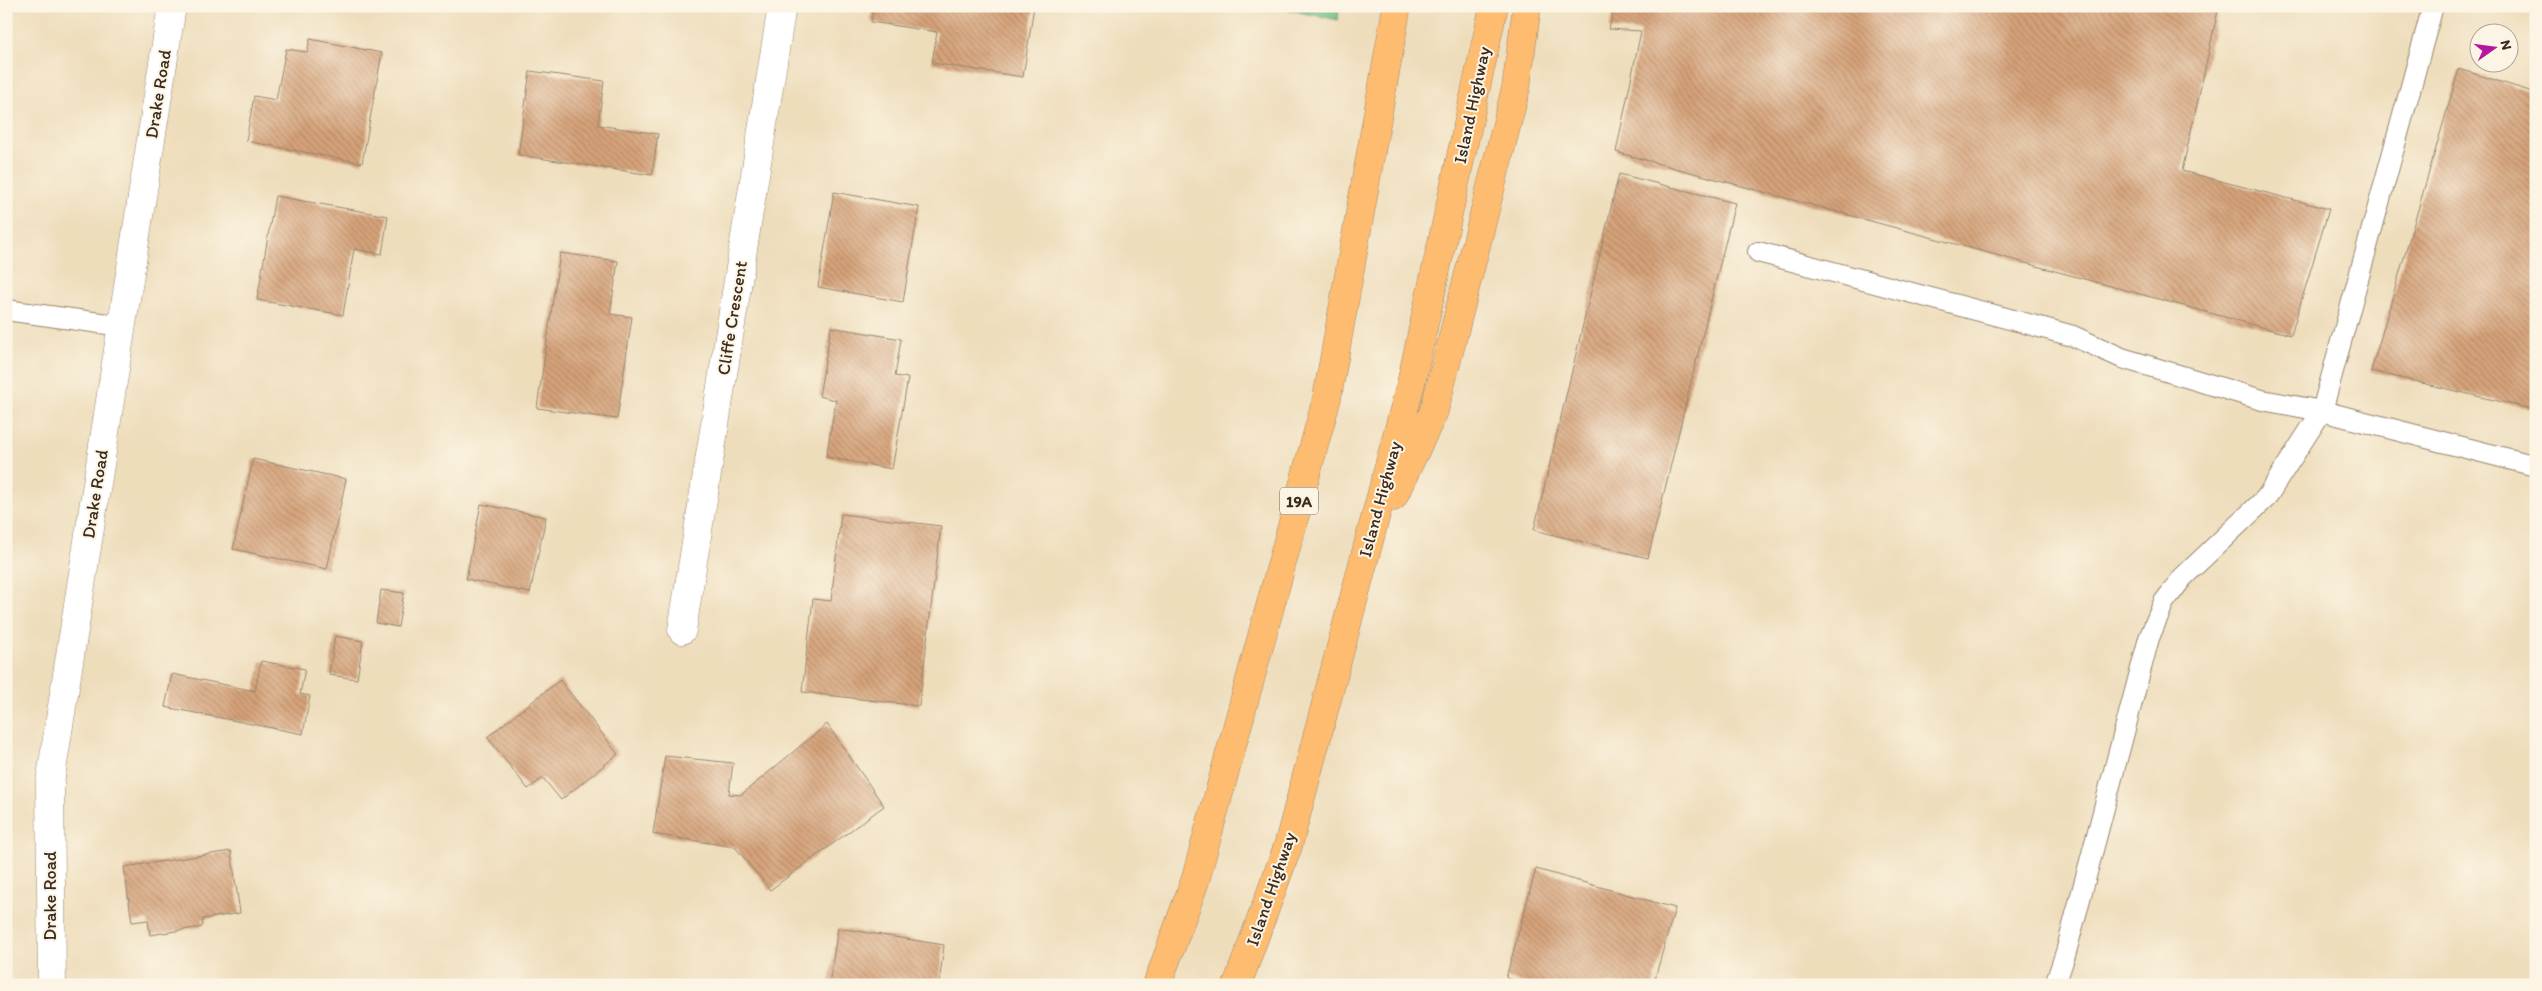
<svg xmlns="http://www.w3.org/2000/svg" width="2542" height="991" viewBox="0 0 2542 991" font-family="Itim,sans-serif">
  <defs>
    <pattern id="forest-firs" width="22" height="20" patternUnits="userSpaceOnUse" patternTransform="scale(1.25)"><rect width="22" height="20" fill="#6fbd86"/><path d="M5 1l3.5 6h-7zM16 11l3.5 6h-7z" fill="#5c9a6d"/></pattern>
    <pattern id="building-back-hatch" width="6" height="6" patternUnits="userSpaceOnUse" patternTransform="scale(1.25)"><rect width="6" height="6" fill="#d6a37a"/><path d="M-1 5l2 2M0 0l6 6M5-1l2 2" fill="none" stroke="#af8563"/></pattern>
  </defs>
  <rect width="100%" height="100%" fill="#fcf5e5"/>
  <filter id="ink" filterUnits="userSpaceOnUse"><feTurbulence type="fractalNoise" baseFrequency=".02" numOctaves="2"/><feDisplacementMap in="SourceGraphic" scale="10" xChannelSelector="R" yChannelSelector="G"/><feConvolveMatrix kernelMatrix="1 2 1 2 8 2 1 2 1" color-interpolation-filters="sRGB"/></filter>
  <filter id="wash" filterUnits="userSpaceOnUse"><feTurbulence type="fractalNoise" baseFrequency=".0096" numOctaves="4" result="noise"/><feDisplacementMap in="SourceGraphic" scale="20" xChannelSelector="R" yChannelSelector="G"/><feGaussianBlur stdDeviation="1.12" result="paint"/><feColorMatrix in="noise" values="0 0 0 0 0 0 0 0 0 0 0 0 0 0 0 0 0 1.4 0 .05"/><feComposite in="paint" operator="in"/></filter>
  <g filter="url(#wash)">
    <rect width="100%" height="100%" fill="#edb"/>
    <polygon fill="url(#forest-firs)" stroke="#557452" points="1270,6 1339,6 1338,20"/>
    <g id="blocks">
      <g fill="url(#building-back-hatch)">
        <polygon points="873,6 1034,6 1023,77 932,63 937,32 871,22"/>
        <polygon points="1615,6 2219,6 2182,171 2329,209 2291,335 1616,152 1641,31 1609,29"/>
        <polygon points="310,39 382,53 362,163 246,141 254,96 276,100 286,49 307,52"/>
        <polygon points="2459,69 2536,93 2536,410 2371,371"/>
        <polygon points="530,71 604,81 598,125 658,134 652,175 518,155"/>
        <polygon points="1619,174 1735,203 1648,558 1534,530"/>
        <polygon points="834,192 919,207 903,302 818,287"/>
        <polygon points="275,196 388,216 382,254 354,249 343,315 257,300"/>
        <polygon points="560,253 618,261 610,314 632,317 617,419 537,408"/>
        <polygon points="831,327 901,339 895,376 908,378 892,469 826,457 836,400 819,396"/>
        <polygon points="253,459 346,479 327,569 233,549"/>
        <polygon points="481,504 546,517 530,593 466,579"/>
        <polygon points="841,514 941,526 919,706 802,692 813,599 831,601"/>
        <polygon points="381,590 404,593 398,627 376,623"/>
        <polygon points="335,636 363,641 357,679 329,675"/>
        <polygon points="261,661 305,669 300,694 310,696 303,734 165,707 172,674 255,691"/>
        <polygon points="560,680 618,754 561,800 543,778 528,789 487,737"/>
        <polygon points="827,724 884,806 770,890 735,847 653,834 665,756 733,763 729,794 741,795"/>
        <polygon points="231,851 240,913 203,919 202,927 150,935 148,920 132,922 124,867"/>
        <polygon points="1536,869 1675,908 1653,985 1531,985 1506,978"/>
        <polygon points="838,928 944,945 939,985 829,985"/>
      </g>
    </g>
  </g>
  <g filter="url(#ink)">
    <use href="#blocks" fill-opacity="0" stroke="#94846c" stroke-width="1"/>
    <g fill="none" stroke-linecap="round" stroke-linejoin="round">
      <defs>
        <g id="lane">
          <polyline points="1758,252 2073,336 2122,358 2262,400 2322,411 2536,466"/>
          <polyline points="6,310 122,326"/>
          <polyline points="2055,985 2066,952 2149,638 2164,602 2183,577 2266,498 2322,411 2433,6"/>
        </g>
        <g id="street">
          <polyline points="682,630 782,6"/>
          <polyline points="52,985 50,783 172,6"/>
        </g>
        <g id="primary">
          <polyline points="1393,497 1434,411 1516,88 1527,6"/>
          <polyline points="1157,985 1195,881 1327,398 1397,6"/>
          <polyline points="1237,985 1288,846 1411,383 1494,6"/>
        </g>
      </defs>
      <use href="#lane" stroke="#94846c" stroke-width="22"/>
      <use href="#street" stroke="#94846c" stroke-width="29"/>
      <use href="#primary" stroke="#94846c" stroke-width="29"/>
      <use href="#lane" stroke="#fff" stroke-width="20"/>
      <use href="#street" stroke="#fff" stroke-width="28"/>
      <use href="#primary" stroke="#febc70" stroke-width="28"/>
    </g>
  </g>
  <g text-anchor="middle" stroke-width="4" stroke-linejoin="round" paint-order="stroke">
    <rect fill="#fcf5e5" stroke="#75675a" stroke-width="1" x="1280" y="487.5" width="38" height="27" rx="4"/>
    <g font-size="16" font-weight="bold" fill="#3b2a1e">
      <text x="1299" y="507">19A</text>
    </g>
    <g font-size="18" fill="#3b2a1e" stroke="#fcf5e5">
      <text transform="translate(158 94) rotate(-81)" y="6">Drake Road</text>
      <text transform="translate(1472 105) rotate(-78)" y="6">Island Highway</text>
      <text transform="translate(732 318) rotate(-81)" y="6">Cliffe Crescent</text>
      <text transform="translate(95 494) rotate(-81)" y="6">Drake Road</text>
      <text transform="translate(1380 499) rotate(-75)" y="6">Island Highway</text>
      <text transform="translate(1271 889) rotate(-71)" y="6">Island Highway</text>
      <text transform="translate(50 896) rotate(-90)" y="6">Drake Road</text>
    </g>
  </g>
  <rect width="2542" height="991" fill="none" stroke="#fcf5e5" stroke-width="25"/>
  <g transform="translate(2494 48) rotate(76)"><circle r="24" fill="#fcf5e5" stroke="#afa495"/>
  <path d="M0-4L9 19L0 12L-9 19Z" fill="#b5179e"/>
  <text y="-8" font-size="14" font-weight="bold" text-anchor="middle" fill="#3b2a1e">N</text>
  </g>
</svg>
